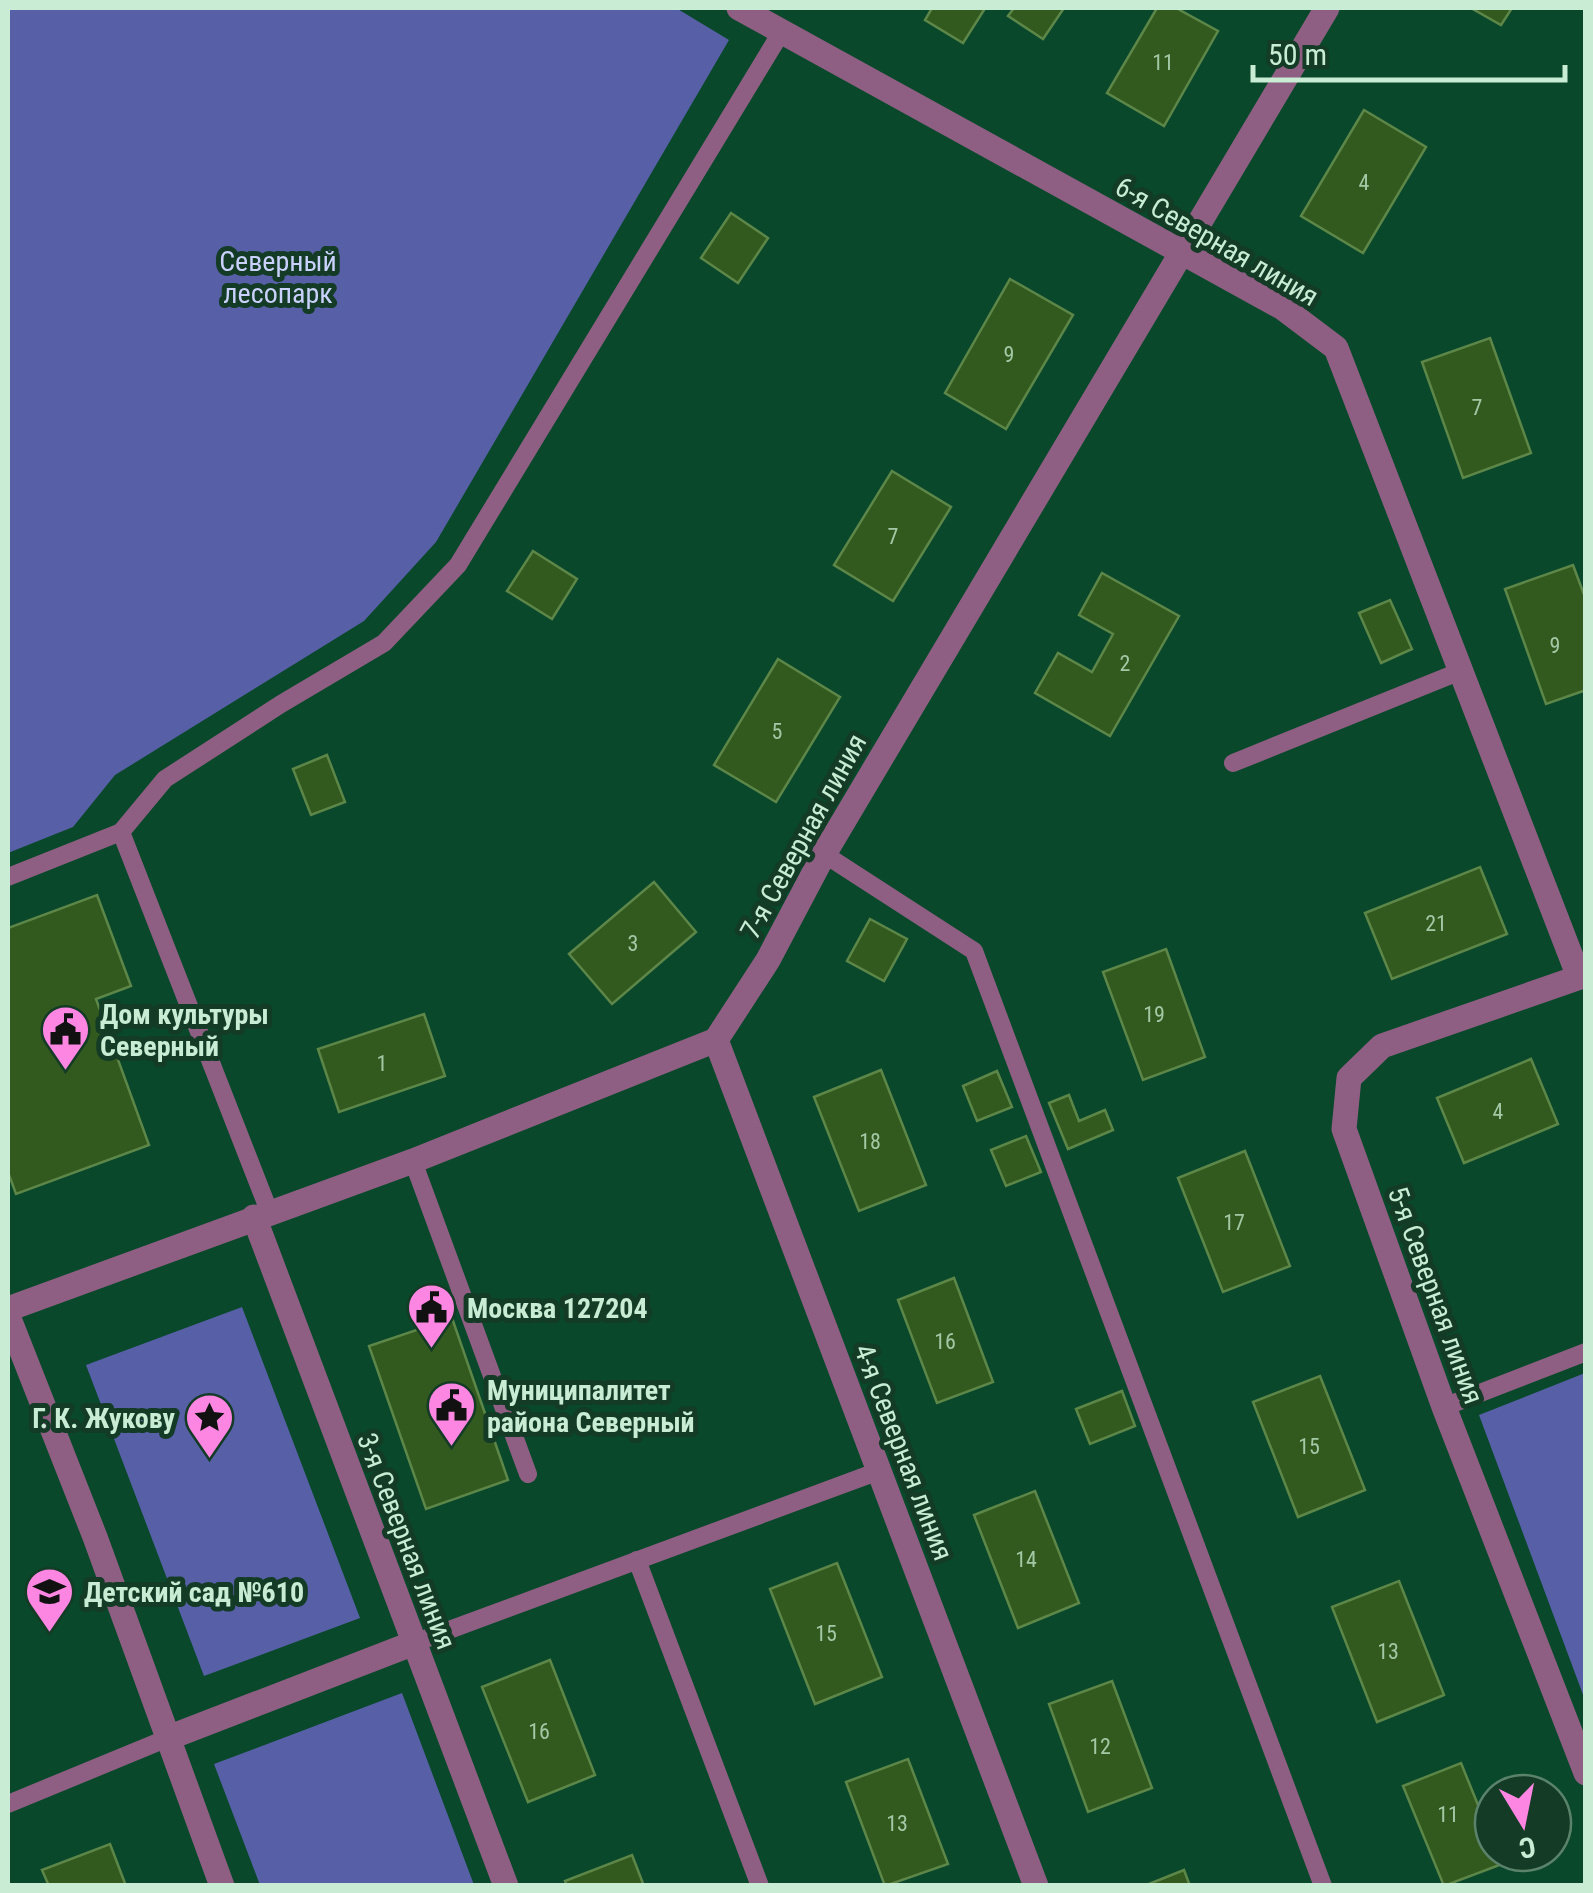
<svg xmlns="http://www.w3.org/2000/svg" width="1593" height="1893" viewBox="0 0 1593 1893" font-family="'Roboto Condensed',sans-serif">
  <rect width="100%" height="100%" fill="#09482a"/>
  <g fill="#5760a6">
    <polygon points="8,8 676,8 729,40 436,542 364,621 115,775 73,827 8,853"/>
    <polygon points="242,1307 360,1618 204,1676 86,1365"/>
    <polygon points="1585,1373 1585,1700 1479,1415"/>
    <polygon points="402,1693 474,1885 260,1885 214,1764"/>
  </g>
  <g fill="#335a1e" stroke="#5d8649" stroke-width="2.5">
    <polygon points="932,8 980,8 984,10 963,43 925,20"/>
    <polygon points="1014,8 1064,8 1043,39 1008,16"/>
    <polygon points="1157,8 1176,8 1218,31 1164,126 1107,93"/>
    <polygon points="1471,8 1512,8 1501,25"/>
    <polygon points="1364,110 1426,147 1363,253 1301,216"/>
    <polygon points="731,213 768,238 738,283 701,258"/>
    <polygon points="1010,279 1073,315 1006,429 945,393"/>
    <polygon points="1490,338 1531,453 1463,478 1422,362"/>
    <polygon points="892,471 951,507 893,601 834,565"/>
    <polygon points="533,551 577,579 552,619 507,591"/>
    <polygon points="1573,565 1586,600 1586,690 1546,704 1505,589"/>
    <polygon points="1102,573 1179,616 1110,736 1035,693 1058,653 1092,672 1113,634 1079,615"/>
    <polygon points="1390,600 1412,649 1381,663 1359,613"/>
    <polygon points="778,659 840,697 776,802 714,765"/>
    <polygon points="327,755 345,802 311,815 293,769"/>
    <polygon points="1480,867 1507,934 1392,979 1365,913"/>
    <polygon points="654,882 696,932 612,1004 569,954"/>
    <polygon points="97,895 131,986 96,999 149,1145 16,1194 8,1172 8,928"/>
    <polygon points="870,919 907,939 884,981 847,961"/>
    <polygon points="1166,949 1205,1057 1143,1080 1103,972"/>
    <polygon points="424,1014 445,1076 339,1112 318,1049"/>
    <polygon points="1531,1059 1558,1124 1464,1163 1437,1098"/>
    <polygon points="881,1070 926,1185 859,1211 814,1097"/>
    <polygon points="997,1071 1012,1107 977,1121 963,1086"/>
    <polygon points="1069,1095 1079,1121 1105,1110 1113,1130 1068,1149 1049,1103"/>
    <polygon points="1026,1136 1041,1172 1006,1186 991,1150"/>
    <polygon points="1245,1151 1290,1266 1223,1292 1178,1178"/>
    <polygon points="954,1278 993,1382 937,1403 898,1300"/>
    <polygon points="452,1318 508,1480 426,1509 369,1346"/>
    <polygon points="1320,1376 1365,1490 1298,1517 1253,1402"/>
    <polygon points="1122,1391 1135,1426 1090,1444 1076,1409"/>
    <polygon points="1035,1491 1079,1603 1018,1628 974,1515"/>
    <polygon points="837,1563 882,1677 815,1704 770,1589"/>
    <polygon points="1399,1581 1444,1695 1377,1722 1332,1607"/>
    <polygon points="550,1660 595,1775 528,1802 482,1687"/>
    <polygon points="1112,1681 1152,1788 1088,1812 1049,1704"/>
    <polygon points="908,1759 948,1864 885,1886 846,1782"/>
    <polygon points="1461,1763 1493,1842 1493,1853 1497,1853 1502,1864 1444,1886 1403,1786"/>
    <polygon points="110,1844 126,1886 49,1886 42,1870"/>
    <polygon points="632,1855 644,1886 567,1886 565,1881"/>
    <polygon points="1184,1870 1190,1886 1144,1886"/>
  </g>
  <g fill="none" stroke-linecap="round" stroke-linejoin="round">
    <g stroke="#8f5f83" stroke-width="18">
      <polyline points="1233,763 1461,671"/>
      <polyline points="121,832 269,1211"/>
      <polyline points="824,854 974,951 1323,1886"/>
      <polyline points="8,877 121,832 165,779 281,704 384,643 458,565 782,31"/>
      <polyline points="413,1161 528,1474"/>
      <polyline points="1444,1407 1586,1352"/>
      <polyline points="637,1560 760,1886"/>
      <polyline points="414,1643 879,1471"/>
      <polyline points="8,1804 168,1738"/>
    </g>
    <g stroke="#8f5f83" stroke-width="25">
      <polyline points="739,8 1283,308 1336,348 1579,977"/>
      <polyline points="1586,975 1382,1046 1349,1078 1344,1129 1444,1407 1586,1773"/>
      <polyline points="716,1040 1036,1886"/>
      <polyline points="254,1217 506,1886"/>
      <polyline points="8,1309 413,1161 716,1040 768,960 824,854 1327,8"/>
      <polyline points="8,1316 95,1537 222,1886"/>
      <polyline points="168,1738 414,1643"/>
    </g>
  </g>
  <defs>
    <symbol id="civic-pin" viewBox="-11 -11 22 30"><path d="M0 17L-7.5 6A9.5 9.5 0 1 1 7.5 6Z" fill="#fd86e2" stroke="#133b25"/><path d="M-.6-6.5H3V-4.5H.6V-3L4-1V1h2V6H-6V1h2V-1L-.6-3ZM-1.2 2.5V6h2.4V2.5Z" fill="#111"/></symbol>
    <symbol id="sight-pin" viewBox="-11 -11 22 30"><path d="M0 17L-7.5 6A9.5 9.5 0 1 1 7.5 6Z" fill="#fd86e2" stroke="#133b25"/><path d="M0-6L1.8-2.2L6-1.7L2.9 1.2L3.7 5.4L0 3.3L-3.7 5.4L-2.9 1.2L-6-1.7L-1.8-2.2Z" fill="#111"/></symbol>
    <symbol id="school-pin" viewBox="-11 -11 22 30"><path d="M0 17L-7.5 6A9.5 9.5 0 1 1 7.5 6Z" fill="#fd86e2" stroke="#133b25"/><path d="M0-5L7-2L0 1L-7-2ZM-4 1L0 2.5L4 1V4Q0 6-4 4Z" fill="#111"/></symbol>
  </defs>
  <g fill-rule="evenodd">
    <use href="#civic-pin" x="38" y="1002" width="55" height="75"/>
    <use href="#civic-pin" x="404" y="1280" width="55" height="75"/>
    <use href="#civic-pin" x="424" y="1378" width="55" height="75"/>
    <use href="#sight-pin" x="182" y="1390" width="55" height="75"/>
    <use href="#school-pin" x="22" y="1564" width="55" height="75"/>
  </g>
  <g text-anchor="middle" stroke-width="10" stroke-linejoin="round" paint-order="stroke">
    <g font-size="22" fill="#a3c8a6">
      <text x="1163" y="70">11</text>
      <text x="1364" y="190">4</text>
      <text x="1009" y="362">9</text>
      <text x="1477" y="415">7</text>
      <text x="893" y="544">7</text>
      <text x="1555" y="653">9</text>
      <text x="1125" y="671">2</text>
      <text x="777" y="739">5</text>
      <text x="1436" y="931">21</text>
      <text x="633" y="951">3</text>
      <text x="1154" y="1022">19</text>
      <text x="382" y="1071">1</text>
      <text x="1498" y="1119">4</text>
      <text x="870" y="1149">18</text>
      <text x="1234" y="1230">17</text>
      <text x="945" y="1349">16</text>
      <text x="1309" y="1454">15</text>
      <text x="1026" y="1567">14</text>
      <text x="826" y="1641">15</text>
      <text x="1388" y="1659">13</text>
      <text x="539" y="1739">16</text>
      <text x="1100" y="1754">12</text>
      <text x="1448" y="1822">11</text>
      <text x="897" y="1831">13</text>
    </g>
    <g font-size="28" fill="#c8ecd4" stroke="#133b25">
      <text transform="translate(1217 241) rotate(30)" y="10">6-я Северная линия</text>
      <text transform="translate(803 836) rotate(-61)" y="10">7-я Северная линия</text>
      <text transform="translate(1436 1295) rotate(70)" y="10">5-я Северная линия</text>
      <text transform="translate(904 1452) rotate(69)" y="10">4-я Северная линия</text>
      <text transform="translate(407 1541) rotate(69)" y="10">3-я Северная линия</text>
    </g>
    <g font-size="28" fill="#c9d1fc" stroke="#133b25">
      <text x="278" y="271">Северный<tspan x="278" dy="32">лесопарк</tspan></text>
    </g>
    <g font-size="28" font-weight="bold" fill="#c8ecd4" stroke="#133b25" text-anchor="start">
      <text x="100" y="1024">Дом культуры<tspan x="100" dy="32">Северный</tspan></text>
      <text x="467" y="1318">Москва 127204</text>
      <text x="487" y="1400">Муниципалитет<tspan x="487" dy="32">района Северный</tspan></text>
      <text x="175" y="1428" text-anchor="end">Г. К. Жукову</text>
      <text x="84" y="1602">Детский сад №610</text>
    </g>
  </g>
  <rect width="1593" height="1893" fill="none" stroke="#c8ecd4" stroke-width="20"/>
  <g transform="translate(1523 1823) rotate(170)"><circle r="48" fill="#133b25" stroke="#5b826b" stroke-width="2.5"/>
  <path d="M0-8L18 38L0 25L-18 38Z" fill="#fd86e2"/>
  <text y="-15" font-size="28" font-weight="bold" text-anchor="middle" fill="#c8ecd4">С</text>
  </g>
  <path d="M1253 65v15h312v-15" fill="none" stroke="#c8ecd4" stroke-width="5"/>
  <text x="1268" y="65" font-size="30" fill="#c8ecd4" stroke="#133b25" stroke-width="8" paint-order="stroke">50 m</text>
</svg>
